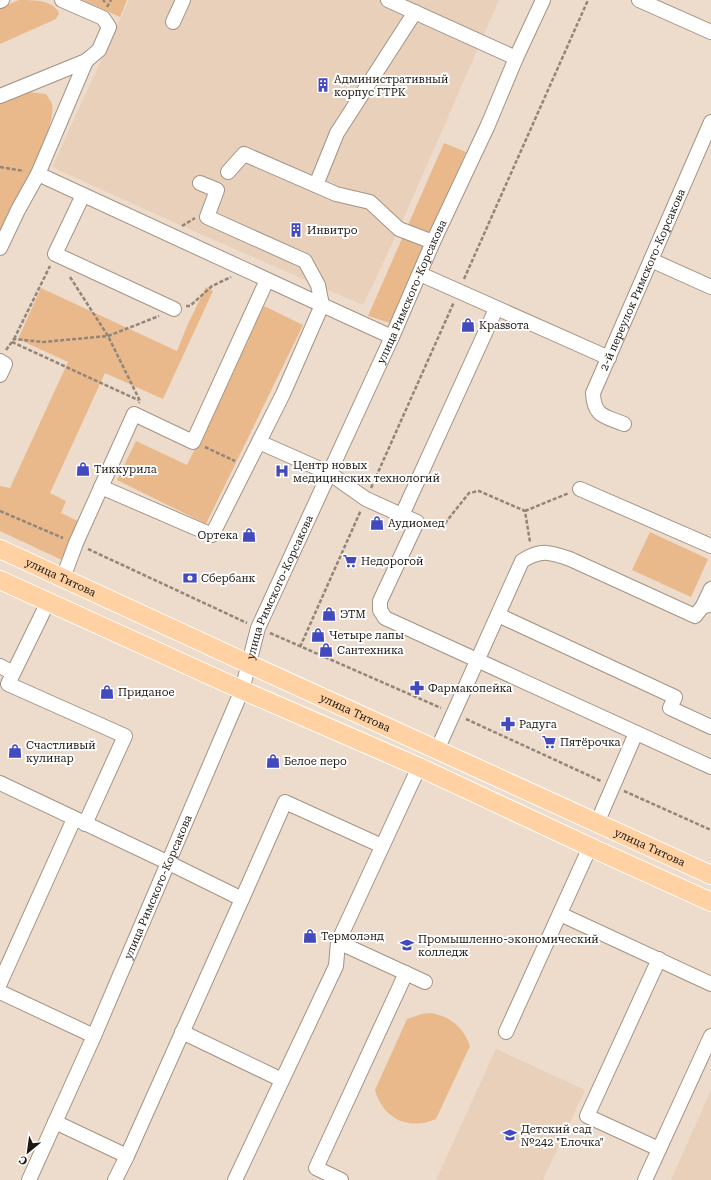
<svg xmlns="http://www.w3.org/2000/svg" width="711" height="1180" viewBox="0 0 711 1180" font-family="'Roboto Serif',serif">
  <rect width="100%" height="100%" fill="#eddbcb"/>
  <g fill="#e8d0bb">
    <polygon points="129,0 499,0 399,229 363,305 182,226 52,167"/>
    <polygon points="496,1049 585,1090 543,1180 436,1180"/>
    <polygon points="711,1090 711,1180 671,1180"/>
  </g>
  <g fill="#e9b98c">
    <path d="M19,0C34,0 53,0 59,13L56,19L0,44V8Z"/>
    <polygon points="83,0 127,0 120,17"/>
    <path d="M28,92L46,94C48,97 51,101 52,104C58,126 11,215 0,239V103Z"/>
    <polygon points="444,143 466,152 390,323 368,316"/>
    <polygon points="206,287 213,291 163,399 105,373 50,493 66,501 61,513 82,523 64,561 0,531 0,486 10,488 68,362 18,339 41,288 177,351 188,324"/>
    <polygon points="264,306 303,325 206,524 117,480 136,441 187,465"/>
    <polygon points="650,532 708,559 691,597 632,570"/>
    <path d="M430,1013C450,1016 463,1027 470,1046L436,1119C409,1131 383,1119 375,1090L407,1019L422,1014Z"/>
  </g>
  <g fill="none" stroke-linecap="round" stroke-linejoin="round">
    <defs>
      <g id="minor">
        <polyline points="62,0 103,18 109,27 99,50 86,61"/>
        <polyline points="388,0 516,58"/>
        <polyline points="639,0 711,32"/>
        <polyline points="0,1 2,0"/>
        <polyline points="173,22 183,0"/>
        <polyline points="0,96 86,61 38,174 18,210 0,248"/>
        <polyline points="228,172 244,154 336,194 370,202 399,229 433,242"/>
        <polyline points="38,174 322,305 318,285 305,261 207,217 217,190 200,183"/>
        <polyline points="316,185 337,133 415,12"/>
        <polyline points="83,195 55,254 174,309"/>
        <polyline points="651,260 711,287"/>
        <polyline points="420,274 609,358"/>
        <polyline points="0,361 5,364 0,375"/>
        <path id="s1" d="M624,424C605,416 594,417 593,393L711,122"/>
        <polyline points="259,442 329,473 366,499 417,522 380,601 380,610 385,618 711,767"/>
        <polyline points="101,487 212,535 283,394 322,305 392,337"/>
        <polyline points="580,489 711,546"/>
        <polyline points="402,515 496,309"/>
        <polyline points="63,578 76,543 134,414 193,442 267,280"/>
        <polyline points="48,602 8,684 125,736 85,824"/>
        <polyline points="703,606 711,589"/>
        <polyline points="498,615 675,697 670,708 711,727"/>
        <polyline points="0,666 13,673"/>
        <path d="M437,750L522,561C541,549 550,552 570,559L695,616L703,606L711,605"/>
        <polyline points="0,783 169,863 242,899 285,802 382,846"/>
        <polyline points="597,823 636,733"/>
        <polyline points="560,914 711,984"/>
        <polyline points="338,942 425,982"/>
        <polyline points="659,959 587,1116 659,1149"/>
        <polyline points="0,983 74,819"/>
        <polyline points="0,992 94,1036"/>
        <polyline points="182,1032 282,1080"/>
        <polyline points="506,1032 590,847"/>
        <polyline points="55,1122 127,1156 115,1180"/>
        <polyline points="127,1156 242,899"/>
        <path id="s2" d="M29,1180L94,1036L242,690L258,628L392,337L433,242L488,125L516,58L543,0"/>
        <polyline points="235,1180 336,966 338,942 419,767"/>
        <polyline points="341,1180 316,1168 406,973"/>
        <polyline points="645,1180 711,1036"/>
      </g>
      <g id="major">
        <path id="s3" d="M0,549L249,664L711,875"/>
        <polyline points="0,580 242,690 419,767 590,847 711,902"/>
      </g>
    </defs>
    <use href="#minor" stroke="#a39384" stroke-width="16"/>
    <use href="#major" stroke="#fff" stroke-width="20"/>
    <g stroke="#92857a" stroke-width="2.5" stroke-dasharray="4 2" stroke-linecap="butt">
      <polyline points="103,0 105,2"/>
      <polyline points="107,7 111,0"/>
      <polyline points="0,167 24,171"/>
      <polyline points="182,226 195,218"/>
      <polyline points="70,277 108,336 140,401 139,403"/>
      <polyline points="464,279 588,0"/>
      <polyline points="186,306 190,306 212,286 231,277"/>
      <polyline points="14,339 50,266"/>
      <polyline points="12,342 138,400"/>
      <polyline points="6,350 14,339 43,342 108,336 159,316"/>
      <polyline points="205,447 235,461"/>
      <polyline points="371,488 454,302"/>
      <polyline points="0,511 63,538"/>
      <polyline points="525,511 569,493"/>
      <polyline points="429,524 442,527 469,493 479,491 525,511 530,542"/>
      <polyline points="88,549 247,623"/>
      <polyline points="270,633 441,708"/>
      <polyline points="300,647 361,510"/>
      <polyline points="466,719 601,781"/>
      <polyline points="624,791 711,830"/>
    </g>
    <use href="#minor" stroke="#fff" stroke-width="14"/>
    <use href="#major" stroke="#ffd1a3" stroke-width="18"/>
  </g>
  <defs>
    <symbol id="building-bare" viewBox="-9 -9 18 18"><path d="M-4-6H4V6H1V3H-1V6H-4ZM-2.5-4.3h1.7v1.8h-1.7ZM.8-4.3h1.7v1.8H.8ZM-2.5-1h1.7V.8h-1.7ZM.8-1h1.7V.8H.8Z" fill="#424abe" stroke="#fff" stroke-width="2.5" paint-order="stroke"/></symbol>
    <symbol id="shop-bare" viewBox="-9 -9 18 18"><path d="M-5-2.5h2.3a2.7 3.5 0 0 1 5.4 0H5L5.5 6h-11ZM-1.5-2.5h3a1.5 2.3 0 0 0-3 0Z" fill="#424abe" stroke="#fff" stroke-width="2.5" paint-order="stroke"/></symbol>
    <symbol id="hospital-bare" viewBox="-9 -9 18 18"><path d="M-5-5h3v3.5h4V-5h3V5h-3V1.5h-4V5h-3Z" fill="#424abe" stroke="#fff" stroke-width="2.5" paint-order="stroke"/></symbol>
    <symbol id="supermarket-bare" viewBox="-9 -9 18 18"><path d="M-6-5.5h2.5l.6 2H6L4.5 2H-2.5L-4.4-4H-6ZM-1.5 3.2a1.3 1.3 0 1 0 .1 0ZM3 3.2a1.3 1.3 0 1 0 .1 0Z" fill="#424abe" stroke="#fff" stroke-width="2.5" paint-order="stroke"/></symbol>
    <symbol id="bank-bare" viewBox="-9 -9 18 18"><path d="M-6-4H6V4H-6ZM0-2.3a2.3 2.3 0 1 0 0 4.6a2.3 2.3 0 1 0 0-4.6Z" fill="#424abe" stroke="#fff" stroke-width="2.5" paint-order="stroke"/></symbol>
    <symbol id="pharmacy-bare" viewBox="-9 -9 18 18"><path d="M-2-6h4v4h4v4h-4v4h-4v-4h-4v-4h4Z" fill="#424abe" stroke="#fff" stroke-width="2.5" paint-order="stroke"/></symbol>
    <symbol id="university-bare" viewBox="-9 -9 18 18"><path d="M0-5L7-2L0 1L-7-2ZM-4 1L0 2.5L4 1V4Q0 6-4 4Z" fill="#424abe" stroke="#fff" stroke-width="2.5" paint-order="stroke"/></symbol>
    <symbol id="school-bare" viewBox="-9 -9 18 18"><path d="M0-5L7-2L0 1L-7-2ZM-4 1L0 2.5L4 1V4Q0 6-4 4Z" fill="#424abe" stroke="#fff" stroke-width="2.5" paint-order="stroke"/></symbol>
  </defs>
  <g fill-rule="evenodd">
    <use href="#building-bare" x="313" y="75" width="20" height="20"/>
    <use href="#building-bare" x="286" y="220" width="20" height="20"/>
    <use href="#shop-bare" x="458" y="315" width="20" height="20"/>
    <use href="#shop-bare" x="73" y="459" width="20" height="20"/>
    <use href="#hospital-bare" x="272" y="461" width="20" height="20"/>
    <use href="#shop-bare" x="367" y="513" width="20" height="20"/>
    <use href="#shop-bare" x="239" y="525" width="20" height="20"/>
    <use href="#supermarket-bare" x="340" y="551" width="20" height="20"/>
    <use href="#bank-bare" x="180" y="568" width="20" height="20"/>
    <use href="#shop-bare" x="319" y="604" width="20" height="20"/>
    <use href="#shop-bare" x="308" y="625" width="20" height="20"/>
    <use href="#shop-bare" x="316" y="640" width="20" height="20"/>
    <use href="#pharmacy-bare" x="407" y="678" width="20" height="20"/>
    <use href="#shop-bare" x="97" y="682" width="20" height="20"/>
    <use href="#pharmacy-bare" x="498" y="714" width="20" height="20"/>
    <use href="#supermarket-bare" x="539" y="732" width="20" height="20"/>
    <use href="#shop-bare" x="5" y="741" width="20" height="20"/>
    <use href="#shop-bare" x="263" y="751" width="20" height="20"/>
    <use href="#shop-bare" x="300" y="926" width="20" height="20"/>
    <use href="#university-bare" x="397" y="935" width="20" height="20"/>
    <use href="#school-bare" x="500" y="1125" width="20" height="20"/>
  </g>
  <g text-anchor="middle" stroke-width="4" stroke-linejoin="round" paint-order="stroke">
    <g font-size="11" fill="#1e1812" stroke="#fff" text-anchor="start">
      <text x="334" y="83">Административный<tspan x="334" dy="13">корпус ГТРК</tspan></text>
      <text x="307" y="234">Инвитро</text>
      <text x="479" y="329">Краssота</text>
      <text x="293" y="469">Центр новых<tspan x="293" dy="13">медицинских технологий</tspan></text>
      <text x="94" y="473">Тиккурила</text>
      <text x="388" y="527">Аудиомед</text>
      <text x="238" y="539" text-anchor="end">Ортека</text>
      <text x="361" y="565">Недорогой</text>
      <text x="201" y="582">Сбербанк</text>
      <text x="340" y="618">ЭТМ</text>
      <text x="329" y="639">Четыре лапы</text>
      <text x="337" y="654">Сантехника</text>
      <text x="428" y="692">Фармакопейка</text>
      <text x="118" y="696">Приданое</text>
      <text x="519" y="728">Радуга</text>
      <text x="560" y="746">Пятёрочка</text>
      <text x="26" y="749">Счастливый<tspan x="26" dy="13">кулинар</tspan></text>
      <text x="284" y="765">Белое перо</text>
      <text x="321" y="940">Термолэнд</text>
      <text x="418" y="943">Промышленно-экономический<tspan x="418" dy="13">колледж</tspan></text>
      <text x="521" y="1133">Детский сад<tspan x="521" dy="13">№242 "Елочка"</tspan></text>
    </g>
    <g font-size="11" fill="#1e1812" stroke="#fff">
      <text dy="4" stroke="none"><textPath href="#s1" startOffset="172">2-й переулок Римского-Корсакова</textPath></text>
      <text dy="4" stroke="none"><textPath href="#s2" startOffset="968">улица Римского-Корсакова</textPath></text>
      <text dy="4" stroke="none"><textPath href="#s3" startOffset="67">улица Титова</textPath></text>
      <text dy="4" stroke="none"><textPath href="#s2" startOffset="644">улица Римского-Корсакова</textPath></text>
      <text dy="4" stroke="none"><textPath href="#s3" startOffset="391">улица Титова</textPath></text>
      <text dy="4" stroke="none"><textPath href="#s3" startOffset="715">улица Титова</textPath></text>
      <text dy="4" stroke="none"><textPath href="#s2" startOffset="320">улица Римского-Корсакова</textPath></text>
    </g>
  </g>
  <g transform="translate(28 1152) rotate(209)" stroke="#ffffff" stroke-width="3" paint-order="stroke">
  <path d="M0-3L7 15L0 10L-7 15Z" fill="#1e1812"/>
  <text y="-6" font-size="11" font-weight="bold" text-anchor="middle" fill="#1e1812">С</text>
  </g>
</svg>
